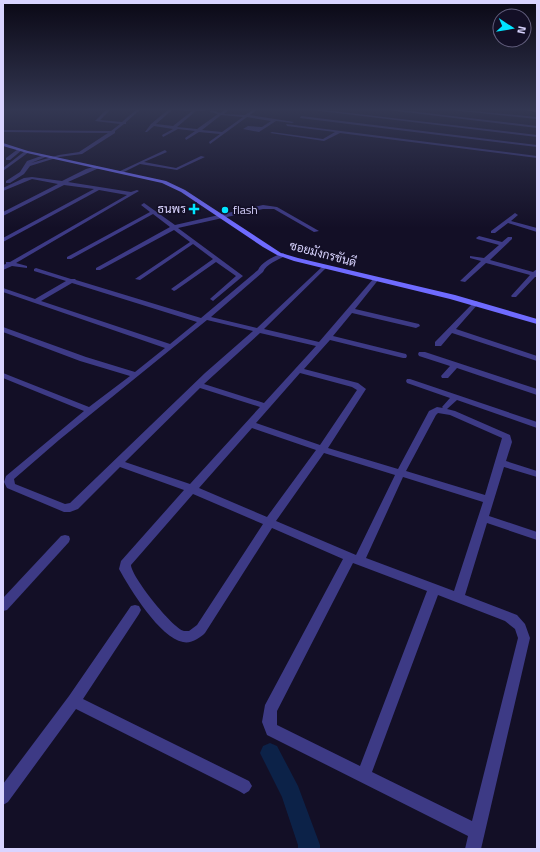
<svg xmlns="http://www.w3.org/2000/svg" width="540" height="852" viewBox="0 0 540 852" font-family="'Titillium Web',Sarabun,sans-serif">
  <rect width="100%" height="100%" fill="#130f26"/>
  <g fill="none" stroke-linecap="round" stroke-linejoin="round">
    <polygon fill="#0c2248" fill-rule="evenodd" points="270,743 277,746 298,786 320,845 320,849 298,849 298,845 282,797 260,753 263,746"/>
    <g fill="#3d3a85" fill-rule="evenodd">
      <polygon points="107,109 111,109 100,120 122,122 137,109 141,109 126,122 126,124 124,124 115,131 115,133 82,154 59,157 30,166 24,174 10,183 6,183 6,181 20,172 27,161 44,155 46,157 31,163 59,155 79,152 108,133 3,132 3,130 111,131 120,124 95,121"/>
      <path d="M169,109H206L205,111H196L177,127L197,129L218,114L210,112L211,110L220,113L226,109H230L224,114L245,115L254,109H258L250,115L294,122L292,123L276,121L259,132L243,129L248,126L262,127L271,121L247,117L210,144L209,142L220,134L199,132L186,140L185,138L195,131L178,129L163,137L162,135L173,129L154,126L147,132H145L151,124ZM172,110L192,111L173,126L156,124ZM221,115L243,117L222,132L202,130Z"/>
      <polygon points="315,109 537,135 537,137 312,110"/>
      <polygon points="380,109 392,109 537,126 537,128"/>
      <polygon points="450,109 537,117 537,119 452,110"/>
      <polygon points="301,116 537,145 537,147 300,118"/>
      <polygon points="286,124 537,156 537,158 340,133 324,141 270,133 272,132 323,139 335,132 287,126"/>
      <polygon points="18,149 22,150 10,160 6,160 6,158"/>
      <polygon points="165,150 167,152 144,162 176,168 201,156 205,157 177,170 140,164 122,173 118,172"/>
      <polygon points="25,151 29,152 3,171 3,168"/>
      <polygon points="97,166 99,168 68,182 131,192 137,190 139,191 16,263 27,266 27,268 12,266 3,270 3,265 6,264 6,262 10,262 127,195 99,190 3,242 3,238 94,189 64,185 3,216 3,212 58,184 32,179 3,191 3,188 24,178 32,177 62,181 86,169"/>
      <polygon points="144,203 175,225 263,205 277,207 319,231 314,232 274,209 263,209 178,228 243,276 213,301 210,299 211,298 236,276 216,262 176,290 174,291 171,289 213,259 193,244 140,280 135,279 190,242 174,230 100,270 96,270 96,268 170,227 153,214 71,259 67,259 67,257 150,212 141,205"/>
      <polygon points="515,213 518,215 511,221 537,228 537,232 508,223 495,233 491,233 491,231"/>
      <polygon points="479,236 502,242 508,237 512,237 512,239 490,260 533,272 537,269 537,277 535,277 516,297 512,297 511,296 530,275 486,263 465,282 460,281 481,261 470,258 470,256 484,258 499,245 477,239 476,238"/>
      <path d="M283,253L286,255L285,256C278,260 266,264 263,272L211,317L257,328L324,265L326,266V268L264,329L319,342L374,278L376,277L379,279L355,309L419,324L420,326L416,328L352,313L333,336L406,354L407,356L406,358H403L330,340L304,369L358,383L366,389L328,448L398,469L429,411L437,407L443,408L442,407L450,398L407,383L406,381L407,379H410L537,422V428L457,400L447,409L455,411L510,435L512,442L506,461L537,471V477L504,467L489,516L537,532V540L487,523L465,595L517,615L525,624L530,638L481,849H465L468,836L267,735L262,722L265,705L343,559L272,528L205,633C200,638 191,644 183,642C160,638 130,589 119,569L121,561L184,490L120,467L78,509L70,512H64L7,488L4,482L6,476L84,411L3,378V373L89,407L130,376L80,361L3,332V327L86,357L135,372L165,348L3,292V288L35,299L66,281L34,271V269L36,268L71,279H75L76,280L201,318L258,270C261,262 275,256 283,253ZM72,283L197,322L170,344L41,301ZM207,320L253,331L205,373L70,503L65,504L15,484L14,479L59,440ZM260,333L316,346L264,403L204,384ZM300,373L352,387L357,390L320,445L256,423ZM200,388L260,407L190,484L125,462ZM438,413L450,415L502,438L485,495L406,471L436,415ZM252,428L316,450L267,517L199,488ZM324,453L395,475L356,555L276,521ZM403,477L483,502L454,591L366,558ZM193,494L263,524L197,625L189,631H184C172,628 131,576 131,565ZM353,563L427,591L360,766L277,725V711ZM438,595L505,621L515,629L518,638L472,821L372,772Z"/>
      <polygon points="476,301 478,302 478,304 456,329 537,356 537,361 452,333 441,346 435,346 435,342 474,302"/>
      <polygon points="419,352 425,352 537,389 537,395 457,368 448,378 442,378 441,376 450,366 419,356 418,354"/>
      <polygon points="65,535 69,536 70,539 69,542 7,610 3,611 3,598 61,536"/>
      <polygon points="135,605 139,606 141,610 139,614 83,699 249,781 252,786 249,791 244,794 239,791 76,709 8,802 3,805 3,784 69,696 131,606"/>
    </g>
    <polygon fill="#6f6bff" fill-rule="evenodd" points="3,143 28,151 166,181 185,190 281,253 298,258 455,295 537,319 537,324 450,299 294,261 277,255 263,247 181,192 162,183 27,153 3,146"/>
    <polygon fill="#ff4fa3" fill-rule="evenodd" points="526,109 537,110 537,112 526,110"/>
  </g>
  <linearGradient id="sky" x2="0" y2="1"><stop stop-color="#0a0815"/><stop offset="0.48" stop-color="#333752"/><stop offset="1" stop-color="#333752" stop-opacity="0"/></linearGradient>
  <rect width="540" height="228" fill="url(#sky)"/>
  <g fill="#00e5ff" stroke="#130f26" stroke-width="1.5">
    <path d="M192 203h4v4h4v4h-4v4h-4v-4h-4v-4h4z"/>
    <circle cx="225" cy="210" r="4"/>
  </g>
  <g text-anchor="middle" stroke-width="3.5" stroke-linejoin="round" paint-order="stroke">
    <g font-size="12" fill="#d9d4ff" stroke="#130f26" text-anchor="end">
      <text x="186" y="213">ธนพร</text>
      <text x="233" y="214" text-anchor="start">flash</text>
    </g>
    <g font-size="12" fill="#d9d4ff" stroke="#130f26">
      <text transform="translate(323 254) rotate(15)" y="4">ซอยมังกรขันดี</text>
    </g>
  </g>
  <rect width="540" height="852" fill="none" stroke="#d9d4ff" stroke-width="8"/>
  <g transform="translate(512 28) rotate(102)"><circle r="19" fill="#130f26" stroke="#625e7d"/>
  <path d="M0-3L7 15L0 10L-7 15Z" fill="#00e5ff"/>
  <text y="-6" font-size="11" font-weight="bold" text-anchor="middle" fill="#d9d4ff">N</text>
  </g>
</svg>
